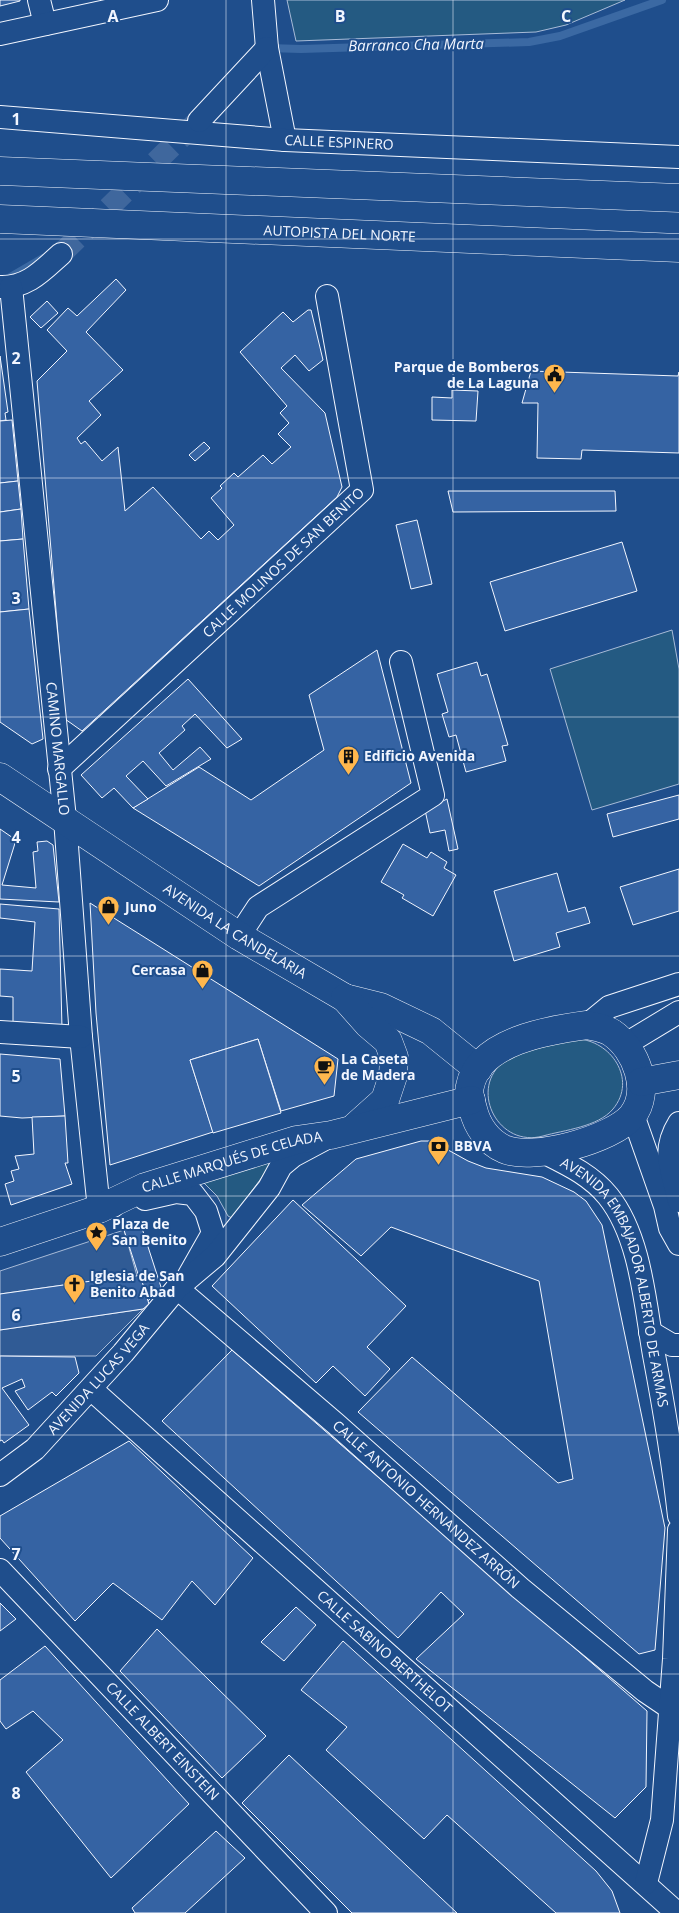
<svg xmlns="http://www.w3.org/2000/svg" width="679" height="1913" viewBox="0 0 679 1913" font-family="'Open Sans',sans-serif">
  <rect width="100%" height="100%" fill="#1f4e8c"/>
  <g fill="#245a82" stroke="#a8bbd7">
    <polygon points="287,0 625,0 566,25 536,32 296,41"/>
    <polygon points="672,630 679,669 679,784 592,810 550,669"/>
    <path d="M577,1039C610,1040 638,1079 613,1109C598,1127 564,1130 543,1136C499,1148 470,1092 501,1064C516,1051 557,1044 577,1039Z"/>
    <polygon points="276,1158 232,1218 228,1216 217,1196 201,1180"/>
  </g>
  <g fill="#305b95" stroke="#a8bbd7">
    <polygon points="124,1230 137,1276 120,1280 120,1277 0,1294 0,1271"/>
    <polygon points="143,1309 96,1356 0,1356 0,1330"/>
  </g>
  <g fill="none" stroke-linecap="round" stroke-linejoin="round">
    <g stroke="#3b69a3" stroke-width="8">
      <polyline points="268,48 301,49 529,42 560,36 662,0"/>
      <polyline points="7,279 43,258"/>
    </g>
  </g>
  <g fill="#3563a3" stroke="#f2f6ff">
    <polygon points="0,0 20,0 20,1 0,6"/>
    <polygon points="116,279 126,290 86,332 123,370 89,401 101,415 77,438 81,444 85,441 102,461 118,447 125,511 153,487 201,539 209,531 218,540 234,525 211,498 222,488 220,486 234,473 238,477 263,455 272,464 291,447 278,434 289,423 280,413 287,406 240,352 283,312 293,322 308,310 311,310 323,360 309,371 295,355 281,368 325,413 342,487 337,497 82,731 65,719 37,381 67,351 47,330 68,308 77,316"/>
    <polygon points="47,301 58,313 41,328 30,317"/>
    <polygon points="0,356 8,412 5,413 6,420 0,421"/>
    <polygon points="531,371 678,376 679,372 679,453 582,450 581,459 537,458 538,403 522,403"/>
    <polygon points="452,390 478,391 476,421 432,420 432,397 452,398"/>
    <polygon points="12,420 18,481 0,483 0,421"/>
    <polygon points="204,442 210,448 195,461 189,455"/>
    <polygon points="18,481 21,509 0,512 0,483"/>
    <polygon points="448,491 615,491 616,511 453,512"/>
    <polygon points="21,509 23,539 0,541 0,512"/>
    <polygon points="417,520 432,584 411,589 396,525"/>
    <polygon points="23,539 29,609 0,612 0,541"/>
    <polygon points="622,542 637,591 505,631 490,582"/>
    <polygon points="29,609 43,739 32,744 0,722 0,612"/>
    <polygon points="377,650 411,783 259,886 133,808 199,767 251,800 324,750 309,695"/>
    <polygon points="477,662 481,676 487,674 508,745 502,746 506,761 466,772 456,735 449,737 442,714 448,712 437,674"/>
    <polygon points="188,679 242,739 227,748 195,714 182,726 185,730 159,753 173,770 200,747 211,759 166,786 143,761 126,776 148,799 133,808 114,788 102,798 81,775"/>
    <polygon points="679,795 679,819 613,837 607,814"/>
    <polygon points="447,799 458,849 449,851 445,830 430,833 425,810"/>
    <polygon points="0,829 16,840 2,885 36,888 33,852 38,851 37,842 47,841 53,845 59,902 0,899"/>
    <polygon points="403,844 427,858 431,852 447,862 444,868 456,875 433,916 402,898 404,895 381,882"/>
    <polygon points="679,869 679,911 633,925 620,887"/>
    <polygon points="557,873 568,912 585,907 590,923 556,933 560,947 514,961 494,891"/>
    <polygon points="90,903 338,1059 334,1096 281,1111 258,1039 190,1060 213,1132 110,1165 96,1013"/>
    <polygon points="0,904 59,909 62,1028 13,1025 13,997 0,996 0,969 32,971 35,922 0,918"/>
    <polygon points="258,1039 281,1113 213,1133 190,1060"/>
    <polygon points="0,1054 60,1059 65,1116 22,1118 0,1116"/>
    <polygon points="65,1116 68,1163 65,1163 72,1184 11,1205 5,1184 14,1181 11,1171 19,1169 15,1156 34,1154 32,1117"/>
    <polygon points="421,1141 432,1141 468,1161 486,1168 542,1177 574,1192 586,1201 602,1225 665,1528 655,1650 639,1654 358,1412 412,1357 558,1483 573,1479 539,1281 391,1227 361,1256 302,1205 356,1159"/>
    <polygon points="293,1200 406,1306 367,1347 390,1369 365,1396 333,1366 316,1383 212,1286"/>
    <polygon points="141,1225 161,1287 147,1302 124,1230"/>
    <polygon points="140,1275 149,1304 143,1309 0,1330 0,1294 120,1277 120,1280"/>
    <polygon points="232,1350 647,1711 646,1787 615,1818 416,1659 464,1614 441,1592 398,1638 162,1421"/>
    <polygon points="0,1356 75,1357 79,1373 56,1396 52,1392 28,1410 15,1391 25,1387 22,1379 2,1388 29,1425 4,1443 2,1440 0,1441"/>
    <polygon points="129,1441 253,1558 215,1605 192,1581 162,1620 113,1583 75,1621 0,1538 0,1516"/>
    <polygon points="0,1603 16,1619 0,1631"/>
    <polygon points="296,1607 316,1625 284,1661 261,1642"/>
    <polygon points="157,1629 266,1736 222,1778 120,1671"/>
    <polygon points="343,1641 596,1871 612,1891 620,1913 556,1913 447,1815 424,1839 326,1750 347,1727 301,1690"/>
    <polygon points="45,1646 189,1804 111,1878 26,1772 63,1740 33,1711 6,1729 0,1721 0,1680"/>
    <polygon points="289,1755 457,1913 352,1913 242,1803"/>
    <polygon points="216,1831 245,1858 185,1913 135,1913 132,1908"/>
  </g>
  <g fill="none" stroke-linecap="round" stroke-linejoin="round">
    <polyline stroke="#3f679d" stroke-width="22" stroke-dasharray="22 11" stroke-linecap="butt" points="61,254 198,121"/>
    <defs>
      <g id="street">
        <polyline points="39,0 45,24"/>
        <polyline points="263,0 267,48 285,140"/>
        <polyline points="0,34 157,0"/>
        <path id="s1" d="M0,117L285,140L679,157"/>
        <polyline points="199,121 267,48"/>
        <path d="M0,287C27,288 42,271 61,254"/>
        <path id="s2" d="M11,287L65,819L81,1037L99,1209L113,1206"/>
        <path id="s3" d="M59,769L362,490L327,296"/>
        <polyline points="239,936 258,907 433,795 401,662"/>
        <polyline points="587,1025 609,1007 679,984"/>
        <polyline points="0,1032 81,1037"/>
        <polyline points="626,1044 679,1012"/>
        <polyline points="633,1115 665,1206 670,1228 679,1244"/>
        <path d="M679,1123C661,1152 672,1170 679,1201"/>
        <path id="s4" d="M543,1152C567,1164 591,1175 608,1196C641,1237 645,1304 654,1355C664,1408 673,1461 679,1516"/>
        <polyline points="145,1199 176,1192 193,1194 206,1211 213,1233 188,1277"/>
        <path id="s5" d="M177,1288L336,1424L520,1588L645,1691L679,1714"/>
        <polyline points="650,1332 672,1345 679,1345"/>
        <path id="s6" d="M91,1389L677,1913"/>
        <path id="s7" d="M0,1475L35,1449L123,1353L177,1288L215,1256L269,1188L281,1166L293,1156L323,1140"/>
        <path id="s8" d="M0,1570L326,1913"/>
        <polyline points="646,1883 662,1820 674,1659 679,1530"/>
      </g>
      <g id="secondary">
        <path id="s9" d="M0,777L239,936L345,998L381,1007L431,1031L478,1069"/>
        <polyline points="345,998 368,1024 388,1041 394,1057 393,1076 385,1100 356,1126"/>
        <path d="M587,1025C595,1027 605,1028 612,1033C636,1049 652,1091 632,1116C613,1139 532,1162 504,1149C488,1142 477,1126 473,1109C471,1102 468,1093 470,1086C479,1041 549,1030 587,1025Z"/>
        <polyline points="641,1082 679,1075"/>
        <path id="s10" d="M0,1242L99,1209L145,1187L296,1140L331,1135L471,1100"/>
      </g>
      <g id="highway">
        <polyline points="0,171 679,198"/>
        <path id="s11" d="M0,219L679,248"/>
      </g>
    </defs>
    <use href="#street" stroke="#f2f6ff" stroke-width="24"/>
    <use href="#secondary" stroke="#f2f6ff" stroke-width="29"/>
    <use href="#highway" stroke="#f2f6ff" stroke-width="29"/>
    <use href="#street" stroke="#1f4e8c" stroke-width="22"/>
    <use href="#secondary" stroke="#1f4e8c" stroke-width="28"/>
    <use href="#highway" stroke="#1f4e8c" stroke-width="28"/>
  </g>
  <path fill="none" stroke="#f2f6ff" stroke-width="1" stroke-opacity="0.55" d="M226,0V1913M453,0V1913M0,239H679M0,478H679M0,717H679M0,956H679M0,1196H679M0,1435H679M0,1674H679"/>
  <defs>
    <symbol id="civic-pin" viewBox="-11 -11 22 30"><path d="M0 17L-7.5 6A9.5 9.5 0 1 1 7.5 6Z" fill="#ffb74d" stroke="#1f4e8c"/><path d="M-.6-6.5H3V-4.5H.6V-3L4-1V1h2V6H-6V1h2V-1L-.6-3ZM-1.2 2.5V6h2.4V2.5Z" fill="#111"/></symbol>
    <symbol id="building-pin" viewBox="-11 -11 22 30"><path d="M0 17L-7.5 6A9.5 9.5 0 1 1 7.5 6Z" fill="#ffb74d" stroke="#1f4e8c"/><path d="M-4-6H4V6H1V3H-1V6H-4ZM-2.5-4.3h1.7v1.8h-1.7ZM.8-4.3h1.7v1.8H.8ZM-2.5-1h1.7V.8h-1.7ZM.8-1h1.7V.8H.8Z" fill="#111"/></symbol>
    <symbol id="shop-pin" viewBox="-11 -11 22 30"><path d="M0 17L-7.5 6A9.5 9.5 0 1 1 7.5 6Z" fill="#ffb74d" stroke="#1f4e8c"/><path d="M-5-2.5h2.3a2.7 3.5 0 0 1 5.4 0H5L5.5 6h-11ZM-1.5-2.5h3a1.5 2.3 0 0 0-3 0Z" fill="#111"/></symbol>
    <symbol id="cafe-pin" viewBox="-11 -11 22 30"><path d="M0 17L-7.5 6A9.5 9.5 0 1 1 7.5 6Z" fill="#ffb74d" stroke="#1f4e8c"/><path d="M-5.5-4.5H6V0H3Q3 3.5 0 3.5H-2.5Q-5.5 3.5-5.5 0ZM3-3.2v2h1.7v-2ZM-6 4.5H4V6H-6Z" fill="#111"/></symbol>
    <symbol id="bank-pin" viewBox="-11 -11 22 30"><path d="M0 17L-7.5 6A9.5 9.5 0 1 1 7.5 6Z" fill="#ffb74d" stroke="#1f4e8c"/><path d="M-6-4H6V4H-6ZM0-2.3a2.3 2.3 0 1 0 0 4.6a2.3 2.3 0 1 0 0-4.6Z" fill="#111"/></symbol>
    <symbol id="sight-pin" viewBox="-11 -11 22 30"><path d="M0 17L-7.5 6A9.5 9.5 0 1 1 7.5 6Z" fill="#ffb74d" stroke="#1f4e8c"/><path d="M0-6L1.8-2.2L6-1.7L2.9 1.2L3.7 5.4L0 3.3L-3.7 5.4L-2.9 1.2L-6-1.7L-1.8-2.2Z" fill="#111"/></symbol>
    <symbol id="church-pin" viewBox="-11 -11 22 30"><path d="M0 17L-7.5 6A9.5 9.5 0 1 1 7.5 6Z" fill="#ffb74d" stroke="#1f4e8c"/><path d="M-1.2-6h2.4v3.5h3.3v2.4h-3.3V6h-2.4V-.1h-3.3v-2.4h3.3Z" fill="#111"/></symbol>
  </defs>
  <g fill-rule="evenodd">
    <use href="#civic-pin" x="542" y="362" width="25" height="34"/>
    <use href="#building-pin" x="336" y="744" width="25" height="34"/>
    <use href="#shop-pin" x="96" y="894" width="25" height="34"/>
    <use href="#shop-pin" x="190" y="958" width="25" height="34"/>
    <use href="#cafe-pin" x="312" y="1054" width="25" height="34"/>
    <use href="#bank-pin" x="426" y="1134" width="25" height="34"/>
    <use href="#sight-pin" x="84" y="1220" width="25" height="34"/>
    <use href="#church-pin" x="62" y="1272" width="25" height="34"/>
  </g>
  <g text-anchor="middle" stroke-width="4" stroke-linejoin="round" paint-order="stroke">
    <g font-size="14" fill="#f2f6ff" stroke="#1f4e8c">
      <text dy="5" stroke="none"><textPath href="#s1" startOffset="340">CALLE ESPINERO</textPath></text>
      <text dy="5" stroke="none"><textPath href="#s11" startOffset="340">AUTOPISTA DEL NORTE</textPath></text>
      <text dy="5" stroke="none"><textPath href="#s3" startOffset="305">CALLE MOLINOS DE SAN BENITO</textPath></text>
      <text dy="5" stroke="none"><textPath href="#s2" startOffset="464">CAMINO MARGALLO</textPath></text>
      <text dy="5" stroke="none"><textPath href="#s9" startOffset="281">AVENIDA LA CANDELARIA</textPath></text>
      <text dy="5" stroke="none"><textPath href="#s10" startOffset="246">CALLE MARQUÉS DE CELADA</textPath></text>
      <text dy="5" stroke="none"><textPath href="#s4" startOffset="160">AVENIDA EMBAJADOR ALBERTO DE ARMAS</textPath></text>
      <text dy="5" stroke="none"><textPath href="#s7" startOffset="138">AVENIDA LUCAS VEGA</textPath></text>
      <text dy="5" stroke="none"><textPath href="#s5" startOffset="330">CALLE ANTONIO HERNANDEZ ARRÓN</textPath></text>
      <text dy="5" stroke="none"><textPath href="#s6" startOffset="394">CALLE SABINO BERTHELOT</textPath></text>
      <text dy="5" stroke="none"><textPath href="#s8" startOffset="236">CALLE ALBERT EINSTEIN</textPath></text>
    </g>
    <g font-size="14" font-weight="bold" fill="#f2f6ff" stroke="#1f4e8c" text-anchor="start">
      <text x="539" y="372" text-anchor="end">Parque de Bomberos<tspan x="539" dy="16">de La Laguna</tspan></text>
      <text x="364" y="761">Edificio Avenida</text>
      <text x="125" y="912">Juno</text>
      <text x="186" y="975" text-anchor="end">Cercasa</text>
      <text x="341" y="1064">La Caseta<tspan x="341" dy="16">de Madera</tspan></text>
      <text x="454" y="1151">BBVA</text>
      <text x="112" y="1229">Plaza de<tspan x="112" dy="16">San Benito</tspan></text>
      <text x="90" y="1281">Iglesia de San<tspan x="90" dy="16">Benito Abad</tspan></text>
    </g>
    <g font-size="15" font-style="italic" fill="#f2f6ff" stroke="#1f4e8c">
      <text transform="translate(416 45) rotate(-1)" y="5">Barranco Cha Marta</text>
    </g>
  </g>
  <g font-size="16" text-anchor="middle" font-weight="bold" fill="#f2f6ff" stroke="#1f4e8c" stroke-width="4" stroke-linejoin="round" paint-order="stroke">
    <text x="113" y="22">A</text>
    <text x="340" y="22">B</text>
    <text x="566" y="22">C</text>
    <text x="16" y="125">1</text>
    <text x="16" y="364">2</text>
    <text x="16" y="604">3</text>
    <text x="16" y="843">4</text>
    <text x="16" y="1082">5</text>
    <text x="16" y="1321">6</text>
    <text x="16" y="1560">7</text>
    <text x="16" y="1799">8</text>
  </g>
</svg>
